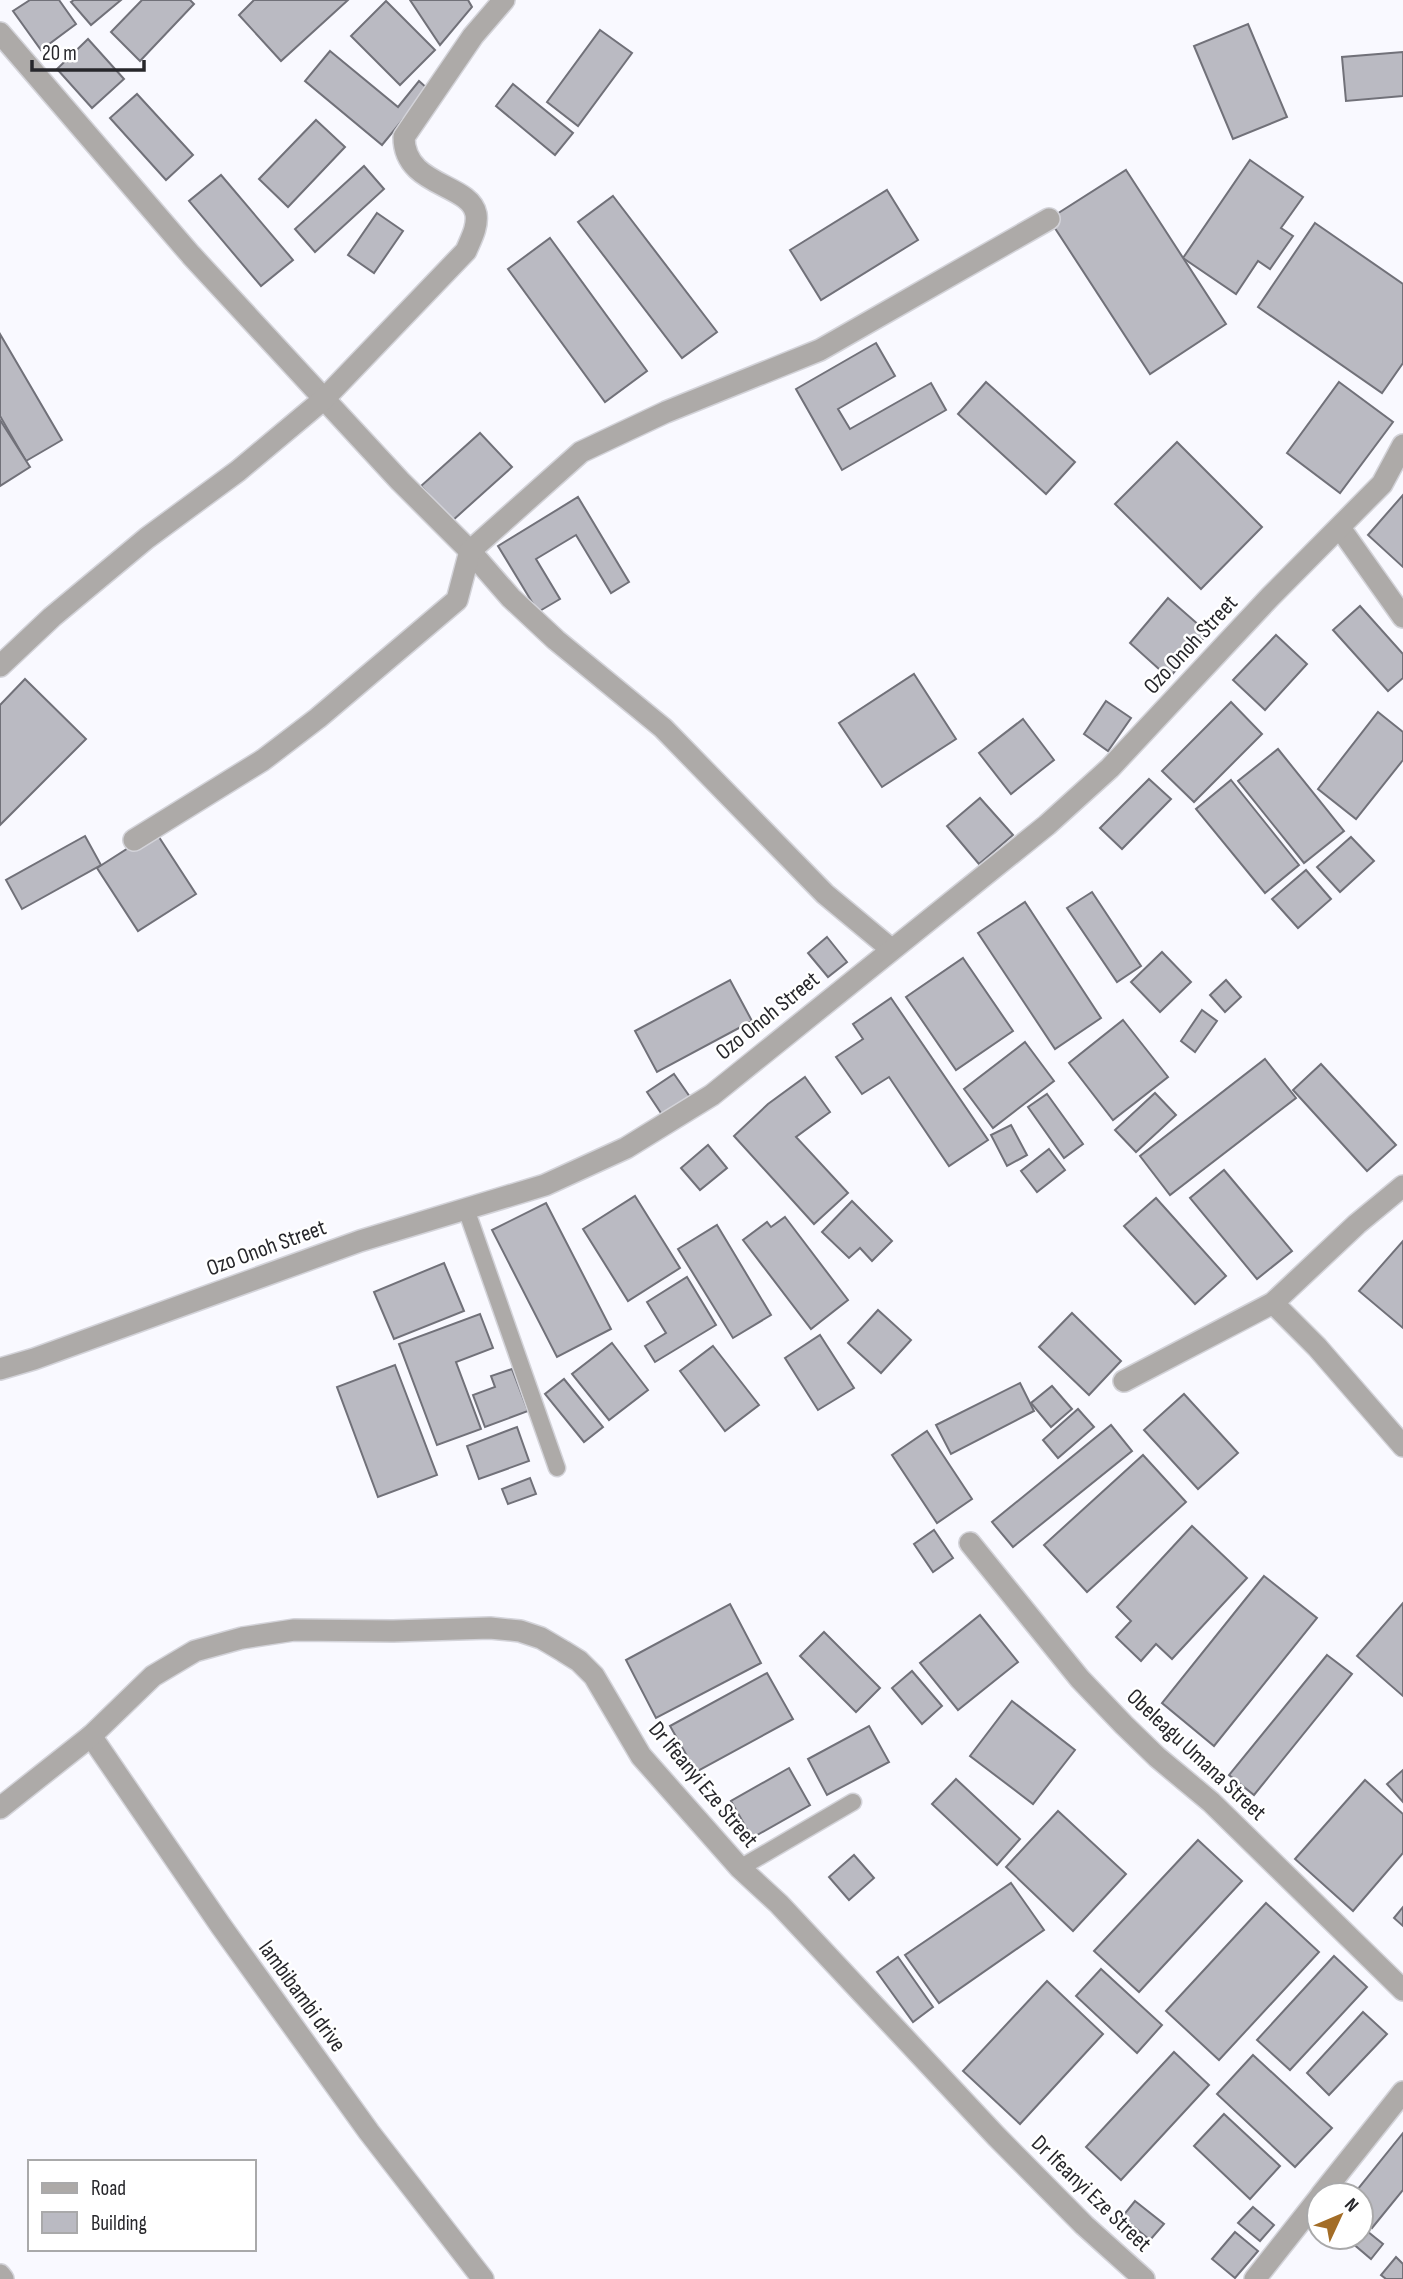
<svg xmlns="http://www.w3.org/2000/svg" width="1403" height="2279" viewBox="0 0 1403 2279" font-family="'Sofia Sans Condensed',sans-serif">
  <rect width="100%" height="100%" fill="#f9f9ff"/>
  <g fill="#babac2" stroke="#717179" stroke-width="2">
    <polygon points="30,0 59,0 76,24 41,50 13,11"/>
    <polygon points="74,0 121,0 91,25 71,2"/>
    <polygon points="142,0 190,0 194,4 140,61 111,32"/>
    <polygon points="254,0 348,0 281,61 239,15"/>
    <polygon points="410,0 468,0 472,7 440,45"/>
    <polygon points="386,1 435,50 400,85 351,36"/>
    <polygon points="1248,24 1287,117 1233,139 1194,46"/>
    <polygon points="600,30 632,53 578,126 547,102"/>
    <polygon points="88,39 124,79 92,108 57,69"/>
    <polygon points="330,51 398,107 419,81 428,89 382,145 305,81"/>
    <polygon points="1403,52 1403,96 1346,101 1342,57"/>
    <polygon points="513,84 573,133 555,155 496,106"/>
    <polygon points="137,94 193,155 166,180 110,118"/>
    <polygon points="316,120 345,147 288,207 259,179"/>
    <polygon points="1250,160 1303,197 1281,228 1293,236 1270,269 1258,261 1236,294 1183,258"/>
    <polygon points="364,166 384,189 315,252 295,229"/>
    <polygon points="1126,170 1226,324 1150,374 1049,219"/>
    <polygon points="221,175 293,260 261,286 189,201"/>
    <polygon points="887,190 918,240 821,300 790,250"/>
    <polygon points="613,196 717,332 682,358 578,222"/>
    <polygon points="377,213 403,231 374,273 348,255"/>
    <polygon points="1315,223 1403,284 1403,363 1382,393 1258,307"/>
    <polygon points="550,238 647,371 605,402 508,269"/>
    <polygon points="0,334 62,440 26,461 0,416"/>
    <polygon points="876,343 895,376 838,409 850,429 931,383 946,410 842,470 796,389"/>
    <polygon points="986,382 1075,462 1046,494 958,414"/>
    <polygon points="1339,382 1393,422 1340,493 1287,453"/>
    <polygon points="0,420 30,467 0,486"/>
    <polygon points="480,433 512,467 452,521 421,486"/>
    <polygon points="1177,442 1262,527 1201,589 1115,504"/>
    <polygon points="1403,495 1403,567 1368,535"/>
    <polygon points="578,497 629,582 611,593 576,535 536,559 560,599 538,612 498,546"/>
    <polygon points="1168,598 1208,633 1169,678 1130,643"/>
    <polygon points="1360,606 1403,654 1403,678 1388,691 1333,630"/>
    <polygon points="1276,635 1307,664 1265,710 1233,680"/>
    <polygon points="914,674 956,739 882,787 839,723"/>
    <polygon points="25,679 86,739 0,825 0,705"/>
    <polygon points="1106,701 1131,718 1108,751 1084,734"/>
    <polygon points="1231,702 1262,734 1194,802 1162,771"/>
    <polygon points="1378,712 1403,732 1403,760 1356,819 1318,789"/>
    <polygon points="1023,719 1054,760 1011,794 979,753"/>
    <polygon points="1278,749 1344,831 1304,863 1238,781"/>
    <polygon points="1149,779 1171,799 1122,849 1100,828"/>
    <polygon points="1231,780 1299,865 1265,893 1196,809"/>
    <polygon points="980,798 1013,835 979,864 947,826"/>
    <polygon points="155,831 196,894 138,931 97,868"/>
    <polygon points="85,836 101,865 22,909 6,880"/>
    <polygon points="1351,837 1374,861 1340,892 1317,867"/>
    <polygon points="1306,870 1331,899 1298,928 1272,899"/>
    <polygon points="1092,892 1141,966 1117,982 1067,908"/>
    <polygon points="1025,902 1101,1018 1055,1049 978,933"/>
    <polygon points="827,937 847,962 828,977 808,953"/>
    <polygon points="1162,952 1191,982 1160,1012 1131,982"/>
    <polygon points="963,958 1013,1031 956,1070 906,997"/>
    <polygon points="730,980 752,1021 657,1072 635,1031"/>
    <polygon points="1226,980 1241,997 1225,1012 1210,995"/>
    <polygon points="891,998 988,1140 949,1166 889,1077 862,1094 836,1057 863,1039 853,1024"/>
    <polygon points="1202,1010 1217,1021 1195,1052 1181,1041"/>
    <polygon points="1123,1020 1168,1077 1113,1120 1069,1063"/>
    <polygon points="1025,1042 1054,1081 993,1128 964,1089"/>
    <polygon points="1265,1059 1296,1098 1170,1195 1140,1156"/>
    <polygon points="1321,1064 1396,1145 1367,1171 1293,1090"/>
    <polygon points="674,1074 690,1097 663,1116 647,1092"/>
    <polygon points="805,1077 830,1112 796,1137 848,1193 814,1224 734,1136 768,1104"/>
    <polygon points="1155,1093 1176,1115 1136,1152 1115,1130"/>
    <polygon points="1047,1094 1083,1144 1064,1158 1028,1107"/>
    <polygon points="1011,1125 1027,1155 1007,1166 991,1135"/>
    <polygon points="708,1145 727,1168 700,1190 681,1168"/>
    <polygon points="1049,1149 1065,1170 1037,1192 1021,1171"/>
    <polygon points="1224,1170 1292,1251 1257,1279 1190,1198"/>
    <polygon points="635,1196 680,1268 628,1301 583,1229"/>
    <polygon points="1156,1198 1226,1276 1195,1304 1124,1226"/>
    <polygon points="852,1201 892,1241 872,1261 860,1248 849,1258 822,1232"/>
    <polygon points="546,1203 611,1329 557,1357 492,1230"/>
    <polygon points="785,1217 848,1300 811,1329 743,1240 767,1222 771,1227"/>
    <polygon points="717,1225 771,1315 733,1338 678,1249"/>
    <polygon points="1403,1241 1403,1328 1359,1291"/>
    <polygon points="444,1263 464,1311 394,1339 374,1292"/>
    <polygon points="687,1277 716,1325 655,1362 645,1346 666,1333 647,1302"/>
    <polygon points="878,1310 911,1340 881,1373 848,1343"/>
    <polygon points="1072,1313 1121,1361 1089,1395 1039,1347"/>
    <polygon points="480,1314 493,1348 456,1362 481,1429 437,1445 399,1344"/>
    <polygon points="820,1335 854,1388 818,1410 785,1358"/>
    <polygon points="612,1343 648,1390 609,1420 572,1374"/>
    <polygon points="713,1346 759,1405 725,1431 680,1371"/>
    <polygon points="395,1365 437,1475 378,1497 337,1387"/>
    <polygon points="512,1369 528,1411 485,1427 473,1395 495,1387 491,1376"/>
    <polygon points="564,1379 603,1427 584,1442 545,1394"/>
    <polygon points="1020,1383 1034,1411 951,1454 936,1425"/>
    <polygon points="1052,1386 1072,1409 1051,1427 1031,1403"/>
    <polygon points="1184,1394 1238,1453 1198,1489 1144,1430"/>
    <polygon points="1078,1409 1094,1427 1058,1458 1043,1440"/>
    <polygon points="1111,1425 1132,1451 1013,1547 992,1522"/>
    <polygon points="517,1427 529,1461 479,1479 467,1446"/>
    <polygon points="927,1431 972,1499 937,1523 892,1455"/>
    <polygon points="1143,1455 1186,1502 1087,1592 1044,1545"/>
    <polygon points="530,1478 536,1494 508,1504 502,1489"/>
    <polygon points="1192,1526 1247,1578 1172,1659 1156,1644 1141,1661 1116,1637 1131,1621 1117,1607"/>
    <polygon points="934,1530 953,1558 933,1572 914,1544"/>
    <polygon points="1264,1576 1317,1618 1214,1746 1162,1703"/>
    <polygon points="1403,1603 1403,1696 1357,1656"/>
    <polygon points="730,1604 761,1663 656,1718 626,1660"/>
    <polygon points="980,1615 1018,1662 958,1710 920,1663"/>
    <polygon points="824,1632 880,1688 856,1712 800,1656"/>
    <polygon points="1327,1655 1352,1674 1254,1795 1229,1775"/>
    <polygon points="912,1671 942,1706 922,1724 892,1688"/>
    <polygon points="767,1673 793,1719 696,1772 670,1726"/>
    <polygon points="1012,1701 1075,1750 1033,1804 970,1756"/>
    <polygon points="869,1726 889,1762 827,1795 808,1759"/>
    <polygon points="789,1768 810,1805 752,1838 731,1801"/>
    <polygon points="1403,1770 1403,1802 1387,1784"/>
    <polygon points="956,1779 1020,1839 997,1865 932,1804"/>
    <polygon points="1365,1780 1403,1814 1403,1853 1353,1911 1295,1859"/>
    <polygon points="1058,1811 1126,1874 1073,1931 1006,1867"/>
    <polygon points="1198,1840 1242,1881 1139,1992 1094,1951"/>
    <polygon points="854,1855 874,1878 849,1900 829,1877"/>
    <polygon points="1011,1883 1044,1930 939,2003 905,1955"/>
    <polygon points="1266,1903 1319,1952 1219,2060 1166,2011"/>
    <polygon points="1403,1907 1403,1926 1394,1918"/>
    <polygon points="1334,1956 1367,1987 1290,2070 1257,2040"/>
    <polygon points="898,1957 933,2007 913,2022 877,1972"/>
    <polygon points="1101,1969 1162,2025 1137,2053 1076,1996"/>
    <polygon points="1047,1981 1103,2034 1020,2124 963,2071"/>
    <polygon points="1363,2012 1387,2034 1329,2095 1307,2073"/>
    <polygon points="1174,2052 1209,2085 1121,2180 1086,2147"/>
    <polygon points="1253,2055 1332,2128 1295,2167 1217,2094"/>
    <polygon points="1224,2114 1280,2166 1250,2199 1194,2146"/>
    <polygon points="1403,2133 1403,2190 1372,2228 1361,2219 1361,2195 1353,2195"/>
    <polygon points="1135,2201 1164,2224 1150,2240 1122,2217"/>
    <polygon points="1253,2207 1274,2225 1260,2241 1238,2223"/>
    <polygon points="1362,2227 1383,2244 1371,2259 1351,2242 1355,2237 1361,2237"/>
    <polygon points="1235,2232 1258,2251 1235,2278 1212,2259"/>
    <polygon points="1396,2257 1403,2264 1403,2279 1386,2279 1381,2275"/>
  </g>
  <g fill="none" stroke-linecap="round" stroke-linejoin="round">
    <defs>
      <g id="lane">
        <polyline points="466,1209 557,1468"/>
        <polyline points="740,1868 853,1802"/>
      </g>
      <g id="street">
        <polyline points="0,33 191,255 400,481 470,551 511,598 556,640 663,728 825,894 891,949"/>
        <polyline points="1340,528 1403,617"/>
        <path d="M0,666L52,617L147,538L238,471L324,399L466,251C471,239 478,227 476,214C470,183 404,187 404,137L473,36L504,0"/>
        <polyline points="134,840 263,760 318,718 457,600 470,551 581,452 666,412 820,350 1049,219"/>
        <polyline points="1273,1303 1317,1347 1403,1446"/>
        <polyline points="0,1369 34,1359 360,1241 545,1185 626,1148 712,1095 1047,825 1110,768 1270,597 1382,484 1403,445"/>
        <polyline points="1124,1381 1273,1303 1357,1224 1403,1186"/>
        <polyline points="970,1543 1080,1679 1124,1725 1157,1757 1211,1802 1403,1990"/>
        <polyline points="91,1736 221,1926 369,2132 483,2279"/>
        <polyline points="0,1808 91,1736 153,1676 195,1651 242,1638 294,1630 393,1631 490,1628 520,1631 541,1638 563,1651 579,1661 594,1676 641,1756 740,1868 779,1904 996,2136 1084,2225 1144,2279"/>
        <polyline points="1321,2195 1403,2092"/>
        <polyline points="0,2275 3,2279"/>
        <polyline points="1255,2279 1319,2198"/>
      </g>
    </defs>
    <use href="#lane" stroke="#d3d3d9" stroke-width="19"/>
    <use href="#street" stroke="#d3d3d9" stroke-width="24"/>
    <use href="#lane" stroke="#adaaa8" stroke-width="16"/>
    <use href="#street" stroke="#adaaa8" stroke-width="21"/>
  </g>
  <g text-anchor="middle" stroke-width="5" stroke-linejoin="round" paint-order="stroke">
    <g font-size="23" fill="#27272b" stroke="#fff">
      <text transform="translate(1190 644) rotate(-47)" y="8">Ozo Onoh Street</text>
      <text transform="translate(767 1015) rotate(-39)" y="8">Ozo Onoh Street</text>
      <text transform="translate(266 1247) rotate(-20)" y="8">Ozo Onoh Street</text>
      <text transform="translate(1197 1754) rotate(43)" y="8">Obeleagu Umana Street</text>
      <text transform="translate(704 1784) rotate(50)" y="8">Dr Ifeanyi Eze Street</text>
      <text transform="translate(303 1996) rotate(54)" y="8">lambibambi drive</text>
      <text transform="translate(1092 2193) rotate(44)" y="8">Dr Ifeanyi Eze Street</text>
    </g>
  </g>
  <rect x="28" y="2160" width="228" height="91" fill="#ffffff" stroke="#a9a9aa" stroke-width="2"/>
  <rect x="42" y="2183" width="35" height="10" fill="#adaaa8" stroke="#a9a9aa" stroke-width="2"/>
  <text x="91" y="2195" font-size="21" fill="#27272b">Road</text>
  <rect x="42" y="2212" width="35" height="21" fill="#babac2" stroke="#a9a9aa" stroke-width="2"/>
  <text x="91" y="2230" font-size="21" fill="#27272b">Building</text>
  <g transform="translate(1340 2216) rotate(46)"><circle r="33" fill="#ffffff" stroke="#a9a9aa" stroke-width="2"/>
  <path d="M0-5L12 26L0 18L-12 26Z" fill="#a36d27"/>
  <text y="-10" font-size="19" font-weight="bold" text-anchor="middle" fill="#27272b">N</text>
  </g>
  <path d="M32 60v10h112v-10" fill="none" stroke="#27272b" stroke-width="3.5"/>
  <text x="42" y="60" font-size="21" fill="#27272b" stroke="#ffffff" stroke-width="5" paint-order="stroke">20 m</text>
</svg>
